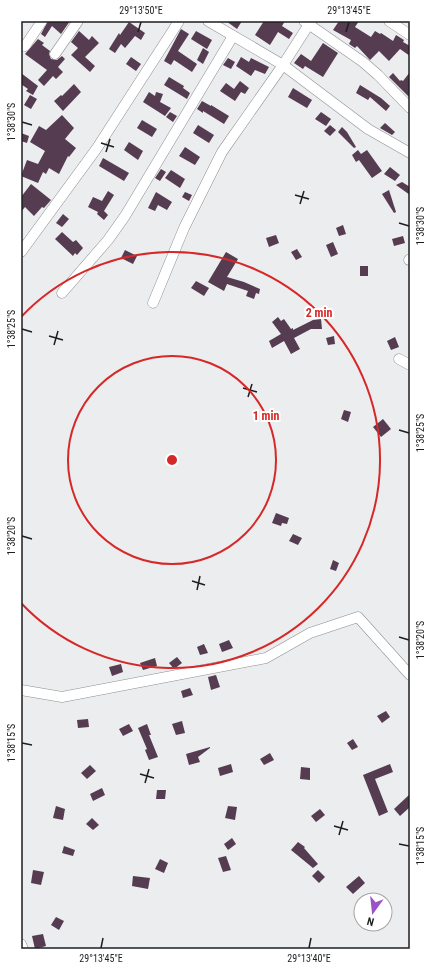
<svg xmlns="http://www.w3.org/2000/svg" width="431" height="970" viewBox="0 0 431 970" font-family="'Roboto Condensed',sans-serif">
  <rect width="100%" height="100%" fill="#ebedef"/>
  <g fill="#553c51">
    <polygon points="48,21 70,21 61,34 52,26 45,37 41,34"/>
    <polygon points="226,21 242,21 237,29"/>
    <polygon points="264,21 285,21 282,26 293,33 289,39 278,32 270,45 255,35"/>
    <polygon points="339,21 359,21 355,27 371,37 375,31 380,34 381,33 393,41 396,35 404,40 403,42 410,46 410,56 400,49 389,61 379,51 370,60 357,46 355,48 349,44 351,40 333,30"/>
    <polygon points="129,22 145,33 141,40 135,36 125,48 121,44 115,53 109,49 119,33 120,35"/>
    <polygon points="181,29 189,34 178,51 197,64 192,72 174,60 171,65 164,61"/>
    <polygon points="79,31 89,40 92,36 99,43 85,57 95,66 90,72 71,55 78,48 71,42"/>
    <polygon points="196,31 212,40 207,49 191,39"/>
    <polygon points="38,39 44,43 42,45 50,51 49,54 51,59 57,60 62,56 65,59 58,67 63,72 56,79 53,76 44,86 38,80 47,70 25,54"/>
    <polygon points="323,43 338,53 323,77 305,66 303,69 294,63 301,54 311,61"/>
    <polygon points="203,48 209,52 203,64 197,60"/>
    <polygon points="131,57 141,64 136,71 126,64"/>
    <polygon points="241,57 249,62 251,58 269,67 265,74 255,70 251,76 236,66"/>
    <polygon points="228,58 235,62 231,69 223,65"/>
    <polygon points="410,72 410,96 409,97 389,77 393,73 400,81 401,80 403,81"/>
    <polygon points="21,73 38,86 33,95 26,91 28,89 21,84"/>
    <polygon points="169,77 184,86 183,88 190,93 187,99 164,85"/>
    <polygon points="240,81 249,88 245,94 241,92 235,101 220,91 226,83 234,89"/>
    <polygon points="74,84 81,92 63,111 54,101 61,95 62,96"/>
    <polygon points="360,85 381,98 390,106 386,111 370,97 368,100 356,93"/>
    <polygon points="293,88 312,100 307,108 288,97"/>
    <polygon points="149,92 155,96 156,92 163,94 160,102 171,108 165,116 143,102"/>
    <polygon points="30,95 37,99 31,109 24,105"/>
    <polygon points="202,101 211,106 211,105 229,116 224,124 203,111 203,113 197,109"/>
    <polygon points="170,112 177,116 173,122 166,117"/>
    <polygon points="321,112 331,119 326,126 315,119"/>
    <polygon points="62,115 74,128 65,139 76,148 69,157 68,156 59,174 49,168 46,174 43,172 38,183 21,176 27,160 38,164 45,151 30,142 39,126 46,130"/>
    <polygon points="142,120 157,129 152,137 137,128"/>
    <polygon points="385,123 395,132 392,135 380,128"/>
    <polygon points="198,125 214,135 209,143 193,133"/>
    <polygon points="330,125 336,130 330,136 324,131"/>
    <polygon points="342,127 347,132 356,147 354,148 338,132"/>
    <polygon points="21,133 29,136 27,143 21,141"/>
    <polygon points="129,142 143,151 138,160 124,150"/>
    <polygon points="185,147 200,157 195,165 179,156"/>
    <polygon points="358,150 361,154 367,150 382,171 372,178 359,160 356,162 352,155"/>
    <polygon points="103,158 129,173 124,181 99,166"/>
    <polygon points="390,167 400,175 395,181 384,174"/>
    <polygon points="161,169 166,172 160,181 155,178"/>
    <polygon points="171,170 185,179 180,188 165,178"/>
    <polygon points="402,182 410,187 410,195 396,185"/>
    <polygon points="31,184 51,200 44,208 42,207 34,216 25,207 21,212 21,197"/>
    <polygon points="389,190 396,212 394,213 382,194"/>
    <polygon points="108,191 114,195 104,211 108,215 104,220 97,214 98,212 88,207 93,197 102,201"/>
    <polygon points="156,192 172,202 167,210 158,205 155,211 148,208"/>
    <polygon points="185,192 192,195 189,201 182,197"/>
    <polygon points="63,214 69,219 62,227 56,223"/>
    <polygon points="343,225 346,234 339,236 336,228"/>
    <polygon points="62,232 73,242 76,240 83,248 77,255 75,253 73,256 55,239"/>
    <polygon points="276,235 279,243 269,247 266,238"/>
    <polygon points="403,236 405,243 394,246 392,239"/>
    <polygon points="333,242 338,254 331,257 326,245"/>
    <polygon points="297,249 302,257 296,260 291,252"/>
    <polygon points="125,250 137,256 133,264 121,258"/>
    <polygon points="226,252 238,259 227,277 244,282 260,289 259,294 256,293 254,299 246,296 248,291 227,284 224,291 208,282"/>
    <rect x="360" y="266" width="8" height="10"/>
    <polygon points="196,281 209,288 204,296 191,288"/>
    <polygon points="278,317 281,321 284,319 291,329 293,328 293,330 313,320 321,319 322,329 311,329 294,338 300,349 291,354 284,341 272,348 269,341 281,334 272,322"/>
    <polygon points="334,336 335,344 328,345 326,338"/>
    <polygon points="395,337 399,347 391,350 387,341"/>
    <polygon points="344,410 351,412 348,422 341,419"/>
    <polygon points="383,419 391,429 381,437 373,427"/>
    <polygon points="276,513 289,518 287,524 282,523 281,526 272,523"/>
    <polygon points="293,534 302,538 298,545 289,541"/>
    <polygon points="333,560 339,563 336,571 330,569"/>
    <polygon points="229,640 233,648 222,652 219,644"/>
    <polygon points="204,644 208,653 200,655 197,647"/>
    <polygon points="177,657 182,663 174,669 169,663"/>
    <polygon points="155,658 157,666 143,670 140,663"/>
    <polygon points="121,664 123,672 112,676 109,667"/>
    <polygon points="216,675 220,687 211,690 208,677"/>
    <polygon points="190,688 193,695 183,698 181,691"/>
    <polygon points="386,711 390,717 382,723 377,716"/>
    <polygon points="88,719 89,727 78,728 77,720"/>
    <polygon points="182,721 185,733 176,735 172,724"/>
    <polygon points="129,724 133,731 123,736 119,729"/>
    <polygon points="147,724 151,735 149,735 158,757 149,760 145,750 147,749 138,728"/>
    <polygon points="353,739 358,747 352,750 347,743"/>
    <polygon points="210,747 210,748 198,757 200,762 189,765 186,754"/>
    <polygon points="270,753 274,760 264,765 260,759"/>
    <polygon points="231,764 233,772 220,776 218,768"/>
    <polygon points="390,764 393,772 375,779 388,812 379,816 363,775"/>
    <polygon points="90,765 96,771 87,779 81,773"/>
    <polygon points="301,767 310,768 310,780 300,779"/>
    <polygon points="102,788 105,795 93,801 90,794"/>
    <polygon points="157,790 166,790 165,799 156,799"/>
    <polygon points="410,794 410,807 400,816 394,809"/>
    <polygon points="56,806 65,809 63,820 53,818"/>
    <polygon points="228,806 237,807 235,820 225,818"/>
    <polygon points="320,809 325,815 316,822 311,816"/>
    <polygon points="92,818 99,825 93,830 86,824"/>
    <polygon points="232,838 236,844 228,850 224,844"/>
    <polygon points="298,842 305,847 304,848 318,864 313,868 291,850"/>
    <polygon points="64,846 75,850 73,856 62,853"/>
    <polygon points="226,856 231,870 223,872 218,858"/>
    <polygon points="160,859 168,863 164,873 155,869"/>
    <polygon points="33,870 44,872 41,885 31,883"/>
    <polygon points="318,870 325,877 319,883 312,876"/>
    <polygon points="133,876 150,878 148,889 132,886"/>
    <polygon points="359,876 365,883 353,894 346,887"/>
    <polygon points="56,917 64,921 59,930 51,925"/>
    <polygon points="43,934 46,946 35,949 32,936"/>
  </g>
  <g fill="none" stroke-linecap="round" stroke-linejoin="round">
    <defs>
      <g id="street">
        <polyline points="208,21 283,65 368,129 410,153"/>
        <polyline points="304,21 363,62 378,75 410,108"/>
        <polyline points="389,21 410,35"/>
        <polyline points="25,46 42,21"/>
        <polyline points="55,54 78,21"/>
        <polyline points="21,252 97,148 179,21"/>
        <polyline points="409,260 410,259"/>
        <polyline points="62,293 108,240 125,216 233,36"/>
        <polyline points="153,303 184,228 222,152 283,65 311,21"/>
        <polyline points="399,359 410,365"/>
        <polyline points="21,690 62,697 266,658 310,633 358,617 410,675"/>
        <polyline points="21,944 23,949"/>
      </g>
    </defs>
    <use href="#street" stroke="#8d8f91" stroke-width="11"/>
    <use href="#street" stroke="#fff" stroke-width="10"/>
  </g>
  <path fill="none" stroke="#1d1e1f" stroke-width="1.5" d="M138,32L141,22M346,32L349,22M22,122L32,125M101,143L114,147M106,152L110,139M295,195L309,199M300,204L304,191M399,223L409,226M22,329L32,332M49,336L63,340M54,345L58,331M243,388L257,392M248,397L252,384M399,430L409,433M22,536L32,539M192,581L205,585M197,590L200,576M399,637L409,640M22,743L32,745M140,774L154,778M145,783L149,769M334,826L348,830M339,835L343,821M399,844L409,846M101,948L103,938M309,948L311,938"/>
  <g fill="none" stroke="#d62828" stroke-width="2">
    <circle cx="172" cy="460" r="104"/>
    <path d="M21 317A208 208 0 1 1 21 603"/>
  </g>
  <circle cx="172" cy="460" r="6" fill="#d62828" stroke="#fff" stroke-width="2"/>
  <g font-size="12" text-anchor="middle" font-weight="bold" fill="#d62828" stroke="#fff" stroke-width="4" stroke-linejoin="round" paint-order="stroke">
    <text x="319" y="317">2 min</text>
    <text x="266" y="420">1 min</text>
  </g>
  <rect width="431" height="970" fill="none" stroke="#ffffff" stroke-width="44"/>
  <g transform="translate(373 912) rotate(195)"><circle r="19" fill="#ffffff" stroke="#a5a5a5"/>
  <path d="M0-3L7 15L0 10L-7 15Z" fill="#9b52c6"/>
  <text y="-6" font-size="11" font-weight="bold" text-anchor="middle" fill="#1d1e1f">N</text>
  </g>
  <rect x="22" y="22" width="387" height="926" fill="none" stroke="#1d1e1f" stroke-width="1.5"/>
  <g font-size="10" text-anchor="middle" fill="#1d1e1f">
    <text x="141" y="14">29°13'50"E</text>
    <text x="349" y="14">29°13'45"E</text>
    <text transform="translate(11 122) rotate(-90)" y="4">1°38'30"S</text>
    <text transform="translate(420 226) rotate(-90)" y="4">1°38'30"S</text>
    <text transform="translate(11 329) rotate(-90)" y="4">1°38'25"S</text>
    <text transform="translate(420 433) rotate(-90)" y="4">1°38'25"S</text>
    <text transform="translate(11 536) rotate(-90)" y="4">1°38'20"S</text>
    <text transform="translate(420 640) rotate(-90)" y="4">1°38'20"S</text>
    <text transform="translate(11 743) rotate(-90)" y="4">1°38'15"S</text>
    <text transform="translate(420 846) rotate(-90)" y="4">1°38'15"S</text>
    <text x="101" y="962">29°13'45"E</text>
    <text x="309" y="962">29°13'40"E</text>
  </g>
</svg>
